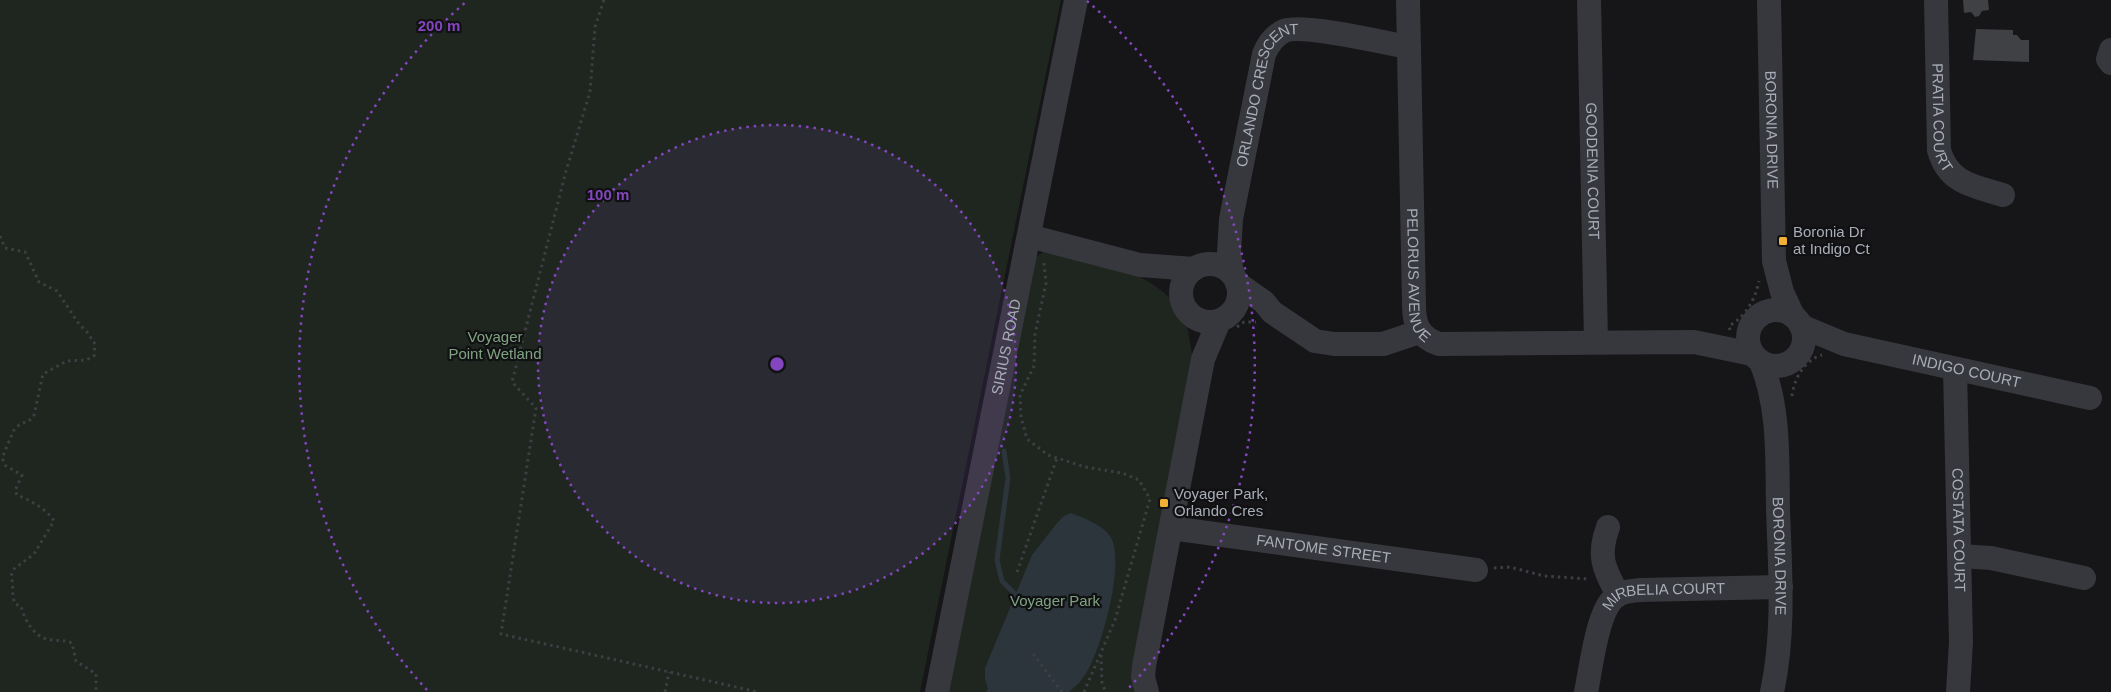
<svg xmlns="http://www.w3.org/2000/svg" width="2111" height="692" viewBox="0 0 2111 692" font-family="Arial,sans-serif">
  <rect width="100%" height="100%" fill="#161618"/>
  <g fill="#1e261f">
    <polygon points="0,0 1061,0 920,692 0,692"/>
    <path d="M1048,249C1093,262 1154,269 1181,312C1188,323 1189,339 1192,353L1145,613L1136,692H944L1036,257Z"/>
  </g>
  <path fill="#2c353c" d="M1071,513C1084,518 1101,524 1110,536C1127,560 1100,658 1082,679C1079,684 1073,688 1069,692H986L988,689L985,679V668L1032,555L1057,523L1064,516Z"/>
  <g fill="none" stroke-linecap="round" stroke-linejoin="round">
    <polyline stroke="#2c353c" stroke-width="5" points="1004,451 1008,478 997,560 1002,581 1015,594"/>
  </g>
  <g fill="#404145">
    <polygon points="1963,0 1988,0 1989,10 1982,11 1979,16 1975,17 1971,12 1964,13"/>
    <polygon points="1976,29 2013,30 2013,35 2017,35 2021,40 2029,40 2029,62 1973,60"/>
  </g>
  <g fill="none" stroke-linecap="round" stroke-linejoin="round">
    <g stroke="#3d3f44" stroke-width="3" stroke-dasharray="2.5 4" stroke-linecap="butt">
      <polyline points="604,0 595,27 590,92 566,171 512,382 536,408 501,634 758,692"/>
      <path d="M0,236L5,248L25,252L39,282L57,291L79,324L87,332L95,344L94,356L86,360L67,361L43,374L34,415L29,421L20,424L14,430L2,458L6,466L22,475L15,491L17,495C29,500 46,508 54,521L34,554L14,569L11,576C14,584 11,593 15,604L21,606C25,621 35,639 52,640C60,641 65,640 72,643L76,661L96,674V692"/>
      <polyline points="1044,263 1046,283 1035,334 1034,366 1020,395 1021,417 1027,439 1048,455 1085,467 1122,473 1139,480 1150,499 1115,620 1084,692"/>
      <polyline points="1237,327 1244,322 1256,322"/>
      <path d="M1730,330L1729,326C1746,316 1755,300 1759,281"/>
      <path d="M1792,396C1794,379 1804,360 1822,355"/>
      <polyline points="1494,568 1510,567 1544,576 1589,579"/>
      <polyline points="1017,572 1057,458"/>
      <polyline points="1033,654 1062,692"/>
      <polyline points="1101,655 1102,684 1106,692"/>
      <polyline points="665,692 669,672"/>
    </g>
    <g stroke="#37383d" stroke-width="24">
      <path id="s1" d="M1408,0L1414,305C1414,325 1419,337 1439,344L1694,342L1752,354"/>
      <path id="s2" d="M1589,0L1596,342"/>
      <path id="s3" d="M1769,0L1774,261L1782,292L1793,316"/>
      <path id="s4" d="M1936,0L1939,150C1948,183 1973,186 2003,195"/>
      <polyline points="2111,50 2108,59 2111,63"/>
      <polyline points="1029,236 1140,265 1194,269"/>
      <circle cx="1210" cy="293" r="29"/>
      <path id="s5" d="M1232,274L1229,253L1231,219L1264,54C1268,45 1273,36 1284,31C1302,23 1384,43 1409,47"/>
      <polyline points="1237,283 1264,302 1272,312 1315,341 1334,344 1383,344 1419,332"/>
      <circle cx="1776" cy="338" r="28"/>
      <path id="s6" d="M1801,326L1844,344L2090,398"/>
      <path id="s7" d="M1761,362C1780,409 1777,459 1778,509C1780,570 1785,632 1772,692"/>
      <path id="s8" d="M1955,369L1961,642L1958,692"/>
      <path d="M1608,527C1597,557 1604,568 1618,595"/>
      <path id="s9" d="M1171,528L1476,570"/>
      <polyline points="1959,556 1991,558 2084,578"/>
      <path id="s10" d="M937,692L1076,0"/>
      <polyline points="1147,692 1143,677 1144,666 1203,359 1219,321"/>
      <path id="s11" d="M1586,692C1591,669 1597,611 1615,597C1622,591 1631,591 1640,590L1781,587"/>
    </g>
  </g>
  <circle cx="777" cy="364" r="239" fill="#8446be" fill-opacity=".12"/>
  <g fill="none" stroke="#8446be" stroke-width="2.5" stroke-dasharray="2.5 5">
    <circle cx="777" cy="364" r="239"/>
    <path d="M427 690A478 478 0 0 1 467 1M1087 1A478 478 0 0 1 1127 690"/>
  </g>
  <g fill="#f2b134" stroke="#111113" stroke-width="2">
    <rect x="1778" y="236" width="10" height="10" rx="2.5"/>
    <rect x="1159" y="498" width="10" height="10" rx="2.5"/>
  </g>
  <g text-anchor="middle" stroke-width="4.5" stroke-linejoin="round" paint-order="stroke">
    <g font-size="15" fill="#a8adb8" stroke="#111113">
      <text dy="5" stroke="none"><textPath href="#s5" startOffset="189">ORLANDO CRESCENT</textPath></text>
      <text dy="5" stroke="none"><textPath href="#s4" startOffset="118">PRATIA COURT</textPath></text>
      <text dy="5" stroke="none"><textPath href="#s3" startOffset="130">BORONIA DRIVE</textPath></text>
      <text dy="5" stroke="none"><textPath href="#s2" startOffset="171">GOODENIA COURT</textPath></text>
      <text dy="5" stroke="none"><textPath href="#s1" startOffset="276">PELORUS AVENUE</textPath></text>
      <text dy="5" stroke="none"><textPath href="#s10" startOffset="352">SIRIUS ROAD</textPath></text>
      <text dy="5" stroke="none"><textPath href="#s6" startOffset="172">INDIGO COURT</textPath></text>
      <text dy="5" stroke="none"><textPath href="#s8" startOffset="161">COSTATA COURT</textPath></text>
      <text dy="5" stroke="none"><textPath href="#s9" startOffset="154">FANTOME STREET</textPath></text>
      <text dy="5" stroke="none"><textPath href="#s7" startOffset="196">BORONIA DRIVE</textPath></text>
      <text dy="5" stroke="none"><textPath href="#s11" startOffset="149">MIRBELIA COURT</textPath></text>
    </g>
    <g font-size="15" fill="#a8adb8" stroke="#111113" text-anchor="start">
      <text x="1793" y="237">Boronia Dr<tspan x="1793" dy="17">at Indigo Ct</tspan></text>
      <text x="1174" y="499">Voyager Park,<tspan x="1174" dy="17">Orlando Cres</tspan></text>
    </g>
    <g font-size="15" fill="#7fa381" stroke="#111113">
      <text x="495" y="342">Voyager<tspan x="495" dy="17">Point Wetland</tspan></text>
      <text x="1055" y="606">Voyager Park</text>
    </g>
  </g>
  <circle cx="777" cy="364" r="8" fill="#8446be" stroke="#111113" stroke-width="2.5"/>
  <g font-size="15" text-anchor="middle" font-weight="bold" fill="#8446be" stroke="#111113" stroke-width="4.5" stroke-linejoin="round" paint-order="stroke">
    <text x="439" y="31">200 m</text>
    <text x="608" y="200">100 m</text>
  </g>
</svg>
